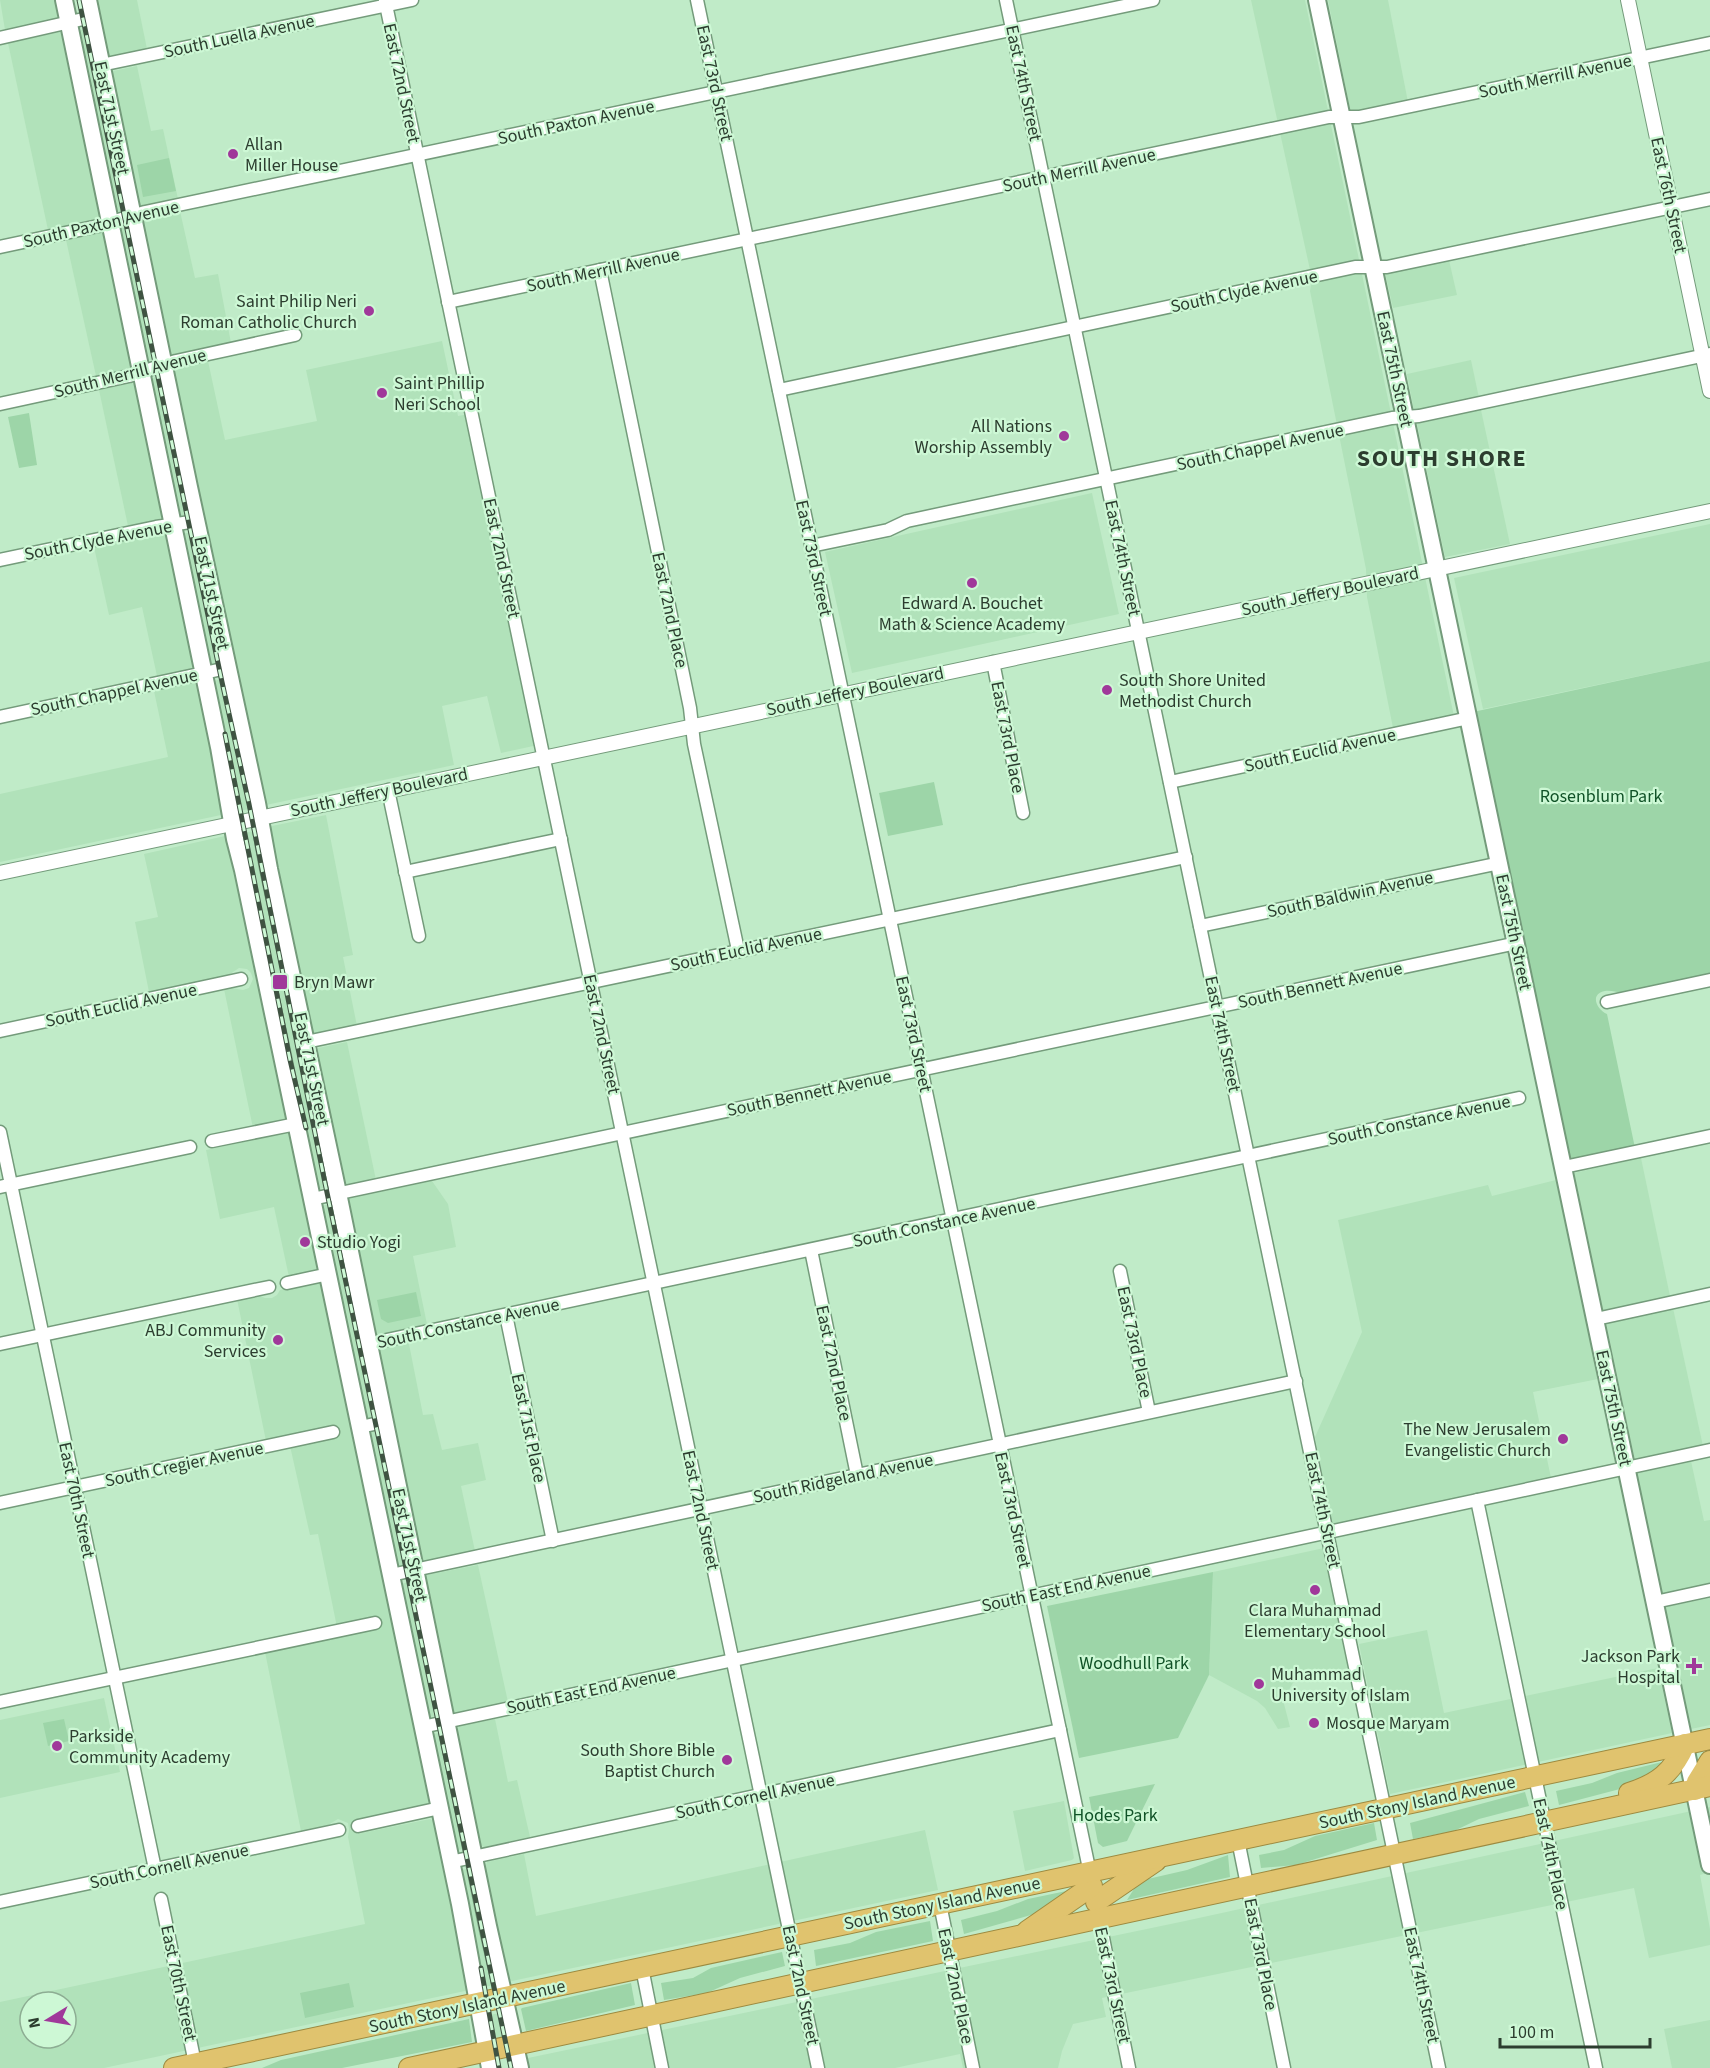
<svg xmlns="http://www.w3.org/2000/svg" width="1710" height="2068" viewBox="0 0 1710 2068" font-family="'Source Sans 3',sans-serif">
  <rect width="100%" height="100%" fill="#c0ebc8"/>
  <g fill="#b1e2ba" fill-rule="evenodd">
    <polygon points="0,0 54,0 58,15 55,20 5,30"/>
    <polygon points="97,0 137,0 147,49 109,56"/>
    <polygon points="1251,0 1305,0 1456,726 1395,738 1367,597 1366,569 1310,291 1312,279"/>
    <polygon points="1328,0 1388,0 1408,102 1351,114"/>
    <polygon points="90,28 128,209 112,213 74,32"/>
    <polygon points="60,32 61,34 100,216 96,220 48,230 8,43"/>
    <polygon points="137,66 151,131 163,129 178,199 142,207 139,204 111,75 113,71"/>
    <polygon points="180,211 195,278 218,274 231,343 173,355 170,354 142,222 146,218"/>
    <polygon points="131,226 159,358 143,362 115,230"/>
    <polygon points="99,232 104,234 131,365 128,370 96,376 66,240"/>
    <polygon points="1449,260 1457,295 1393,308 1385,273"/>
    <polygon points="442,341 458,416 469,414 538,745 501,753 487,696 442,706 454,765 266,805 173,370 177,367 208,361 225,440 317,421 306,370"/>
    <polygon points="1471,360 1479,398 1414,411 1407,374"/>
    <polygon points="162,375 191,514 175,516 147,380"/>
    <polygon points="132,383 135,385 163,516 159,519 128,526 99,390"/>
    <polygon points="1481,410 1510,544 1445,557 1417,424"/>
    <polygon points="1092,493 1119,614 852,673 825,552"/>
    <polygon points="1710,524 1710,661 1483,709 1454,578"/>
    <polygon points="162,532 167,535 194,666 191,669 157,676 142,607 109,615 94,547"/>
    <polygon points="195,532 222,661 206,665 179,534"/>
    <polygon points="226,678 254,808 234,812 209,682"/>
    <polygon points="193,682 198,683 224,809 221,815 0,862 0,794 168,757 154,691"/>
    <polygon points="326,815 353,955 343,957 357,1026 313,1034 269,829 272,826"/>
    <polygon points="259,830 332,1186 314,1190 238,834"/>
    <polygon points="225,836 229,837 287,1118 286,1120 253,1128 224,989 232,988 243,990 249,988 253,979 251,973 247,969 239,968 227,976 149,992 135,922 158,917 144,854"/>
    <polygon points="347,1042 376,1180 346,1186 345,1185 316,1051 318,1048"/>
    <polygon points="287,1133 291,1134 319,1269 318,1271 289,1277 274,1207 220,1219 206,1150"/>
    <polygon points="1641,1158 1670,1296 1603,1311 1574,1173"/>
    <polygon points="1556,1180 1598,1379 1533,1392 1551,1478 1332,1525 1315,1437 1362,1332 1338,1220 1488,1185 1492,1196"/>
    <polygon points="432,1181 448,1204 456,1247 413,1256 430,1339 409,1344 423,1415 433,1414 442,1450 478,1443 486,1480 461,1486 475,1551 425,1562 421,1561 348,1199"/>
    <polygon points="336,1203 379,1416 362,1420 316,1207"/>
    <path d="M320,1282L322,1284L429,1801L427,1804L354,1820L357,1834L430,1819L434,1821L467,1989L465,1991L104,2068H0V2002L365,1924L348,1837L349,1829L348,1823L338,1819L328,1825L301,1831L265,1652L339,1637L318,1534L310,1535L288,1437L266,1441L237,1299L258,1295L265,1298H272L277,1295L280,1290ZM30,2002H66V2038H30Z"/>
    <polygon points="1673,1308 1703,1446 1635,1461 1606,1322"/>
    <polygon points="381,1430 409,1564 394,1568 365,1434"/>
    <polygon points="1691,1461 1704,1521 1710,1520 1710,1586 1662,1596 1637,1473"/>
    <polygon points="1324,1548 1348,1668 1328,1672 1322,1670 1297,1676 1283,1700 1290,1727 1278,1729 1265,1708 1257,1701 1209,1675 1213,1572"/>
    <polygon points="478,1565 508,1702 456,1713 452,1710 450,1699 425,1578 427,1575"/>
    <polygon points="412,1581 441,1715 425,1718 397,1585"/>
    <polygon points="1710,1598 1710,1725 1691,1729 1665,1607"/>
    <polygon points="1427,1630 1444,1713 1658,1668 1672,1733 1390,1794 1359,1644"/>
    <polygon points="104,1698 120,1772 0,1798 0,1720"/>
    <polygon points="495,1719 508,1782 517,1780 530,1837 484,1847 481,1845 478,1834 456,1730 459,1726"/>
    <polygon points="444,1732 469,1848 452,1851 428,1735"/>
    <polygon points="1064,1801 1074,1858 1072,1860 1025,1871 1013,1811"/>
    <polygon points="1710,1807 1710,1872 1700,1875 1710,1929 1710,1945 1649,1958 1634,1888 1102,1998 1106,2017 1073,2024 1062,2051 1058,2068 963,2068 960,2054 895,2068 527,2068 526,2059 528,2058 1185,1921"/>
    <polygon points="925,1830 938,1890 512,1981 508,1979 485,1867 487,1862 524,1854 536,1916"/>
    <polygon points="472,1868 499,1984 480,1988 456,1871"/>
    <polygon points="504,2012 510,2035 489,2039 485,2016"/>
    <polygon points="1710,2020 1710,2068 1672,2068 1664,2029"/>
  </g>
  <g fill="#9dd5a8">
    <polygon points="169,158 176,191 143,197 137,165"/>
    <polygon points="29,413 37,465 19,468 8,417"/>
    <path d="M1710,661V975L1624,993C1618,993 1611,990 1605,991C1589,994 1597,1010 1607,1014L1635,1148L1568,1162L1473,712Z"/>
    <polygon points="934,782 943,825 888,836 879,793"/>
    <polygon points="416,1292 421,1316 388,1323 381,1319 377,1300"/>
    <polygon points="1213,1572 1209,1675 1178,1738 1079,1758 1047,1606"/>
    <polygon points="64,1719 69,1741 48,1746 43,1723"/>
    <polygon points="1670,1760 1639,1784 1559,1805 1556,1791 1592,1783 1617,1773"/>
    <polygon points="1155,1784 1127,1841 1103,1847 1098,1843 1089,1797"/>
    <polygon points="1525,1792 1529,1806 1479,1819 1454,1831 1413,1839 1410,1823"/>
    <polygon points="1374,1823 1377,1840 1296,1865 1261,1868 1259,1855 1284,1850 1315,1836"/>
    <polygon points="1228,1855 1230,1877 1127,1900 1139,1881 1187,1870"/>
    <polygon points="1076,1889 1045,1911 964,1934 961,1920 997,1911 1028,1899"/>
    <polygon points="930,1921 933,1941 816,1966 814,1950 850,1943 876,1932"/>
    <polygon points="782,1952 785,1966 740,1978 707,1993 664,2000 661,1983 693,1978 711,1968"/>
    <polygon points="349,1983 354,2007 305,2018 300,1993"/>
    <polygon points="631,1983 635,2005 526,2031 521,2009 522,2008"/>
    <polygon points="469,2019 472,2042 342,2068 262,2068 281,2060"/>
  </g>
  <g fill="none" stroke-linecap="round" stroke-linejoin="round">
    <defs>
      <g id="minor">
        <polyline points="385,0 818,2068"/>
        <polyline points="697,0 1091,1878"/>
        <polyline points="1006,0 1439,2068"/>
        <polyline points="0,38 92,17"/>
        <polyline points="101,65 412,0"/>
        <polyline points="0,247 98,226 145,212 1153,0"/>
        <polyline points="600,270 690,708 694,744 738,950"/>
        <polyline points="448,302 1329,117 1359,117 1710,43"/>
        <polyline points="779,390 1355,267 1387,267 1710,199"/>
        <polyline points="0,404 129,376 176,361 295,335"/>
        <polyline points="811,546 888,530 907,521 1392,418 1419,416 1710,354"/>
        <polyline points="0,560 156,527 197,521"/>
        <polyline points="993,662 1023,813"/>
        <polyline points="0,717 227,668"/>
        <polyline points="1170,782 1469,718"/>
        <polyline points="388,790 419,936"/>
        <polyline points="405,872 561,839"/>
        <polyline points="1200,926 1500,863"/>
        <polyline points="1607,1002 1710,980"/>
        <polyline points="0,1031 241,979"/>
        <polyline points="306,1042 1186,857"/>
        <polyline points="0,1132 155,1869"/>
        <polyline points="212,1141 296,1124"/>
        <polyline points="1564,1167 1710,1136"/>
        <polyline points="0,1187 190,1147"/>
        <polyline points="312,1199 1517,943"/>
        <polyline points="811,1250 857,1475"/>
        <polyline points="1120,1271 1149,1412"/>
        <polyline points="287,1283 329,1274"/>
        <polyline points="506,1315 553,1541"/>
        <polyline points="1596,1319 1710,1294"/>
        <polyline points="0,1344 269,1287"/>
        <polyline points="368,1344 1519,1098"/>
        <polyline points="360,1427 384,1422"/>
        <polyline points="1477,1500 1596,2068"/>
        <polyline points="0,1503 333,1432"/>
        <polyline points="391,1575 1296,1381"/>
        <polyline points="1655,1602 1710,1590"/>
        <polyline points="0,1702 375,1623"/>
        <polyline points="422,1727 1710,1450"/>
        <polyline points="358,1826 440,1808"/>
        <polyline points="1238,1840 1284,2068"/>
        <polyline points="450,1862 1060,1730"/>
        <polyline points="161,1899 196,2068"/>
        <polyline points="0,1902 339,1830"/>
        <polyline points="940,1904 973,2068"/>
        <polyline points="1098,1913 1129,2068"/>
        <polyline points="642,1968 662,2068"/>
      </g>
      <g id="tertiary">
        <polyline points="1628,0 1710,391"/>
        <polyline points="0,873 1710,511"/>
      </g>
      <g id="secondary">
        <polyline points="64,0 219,747 235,839 243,870 460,1904 490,2068"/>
        <polyline points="88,0 189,487 257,803 269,869 338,1193 488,1926 520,2068"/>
        <polyline points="1317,0 1710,1865"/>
      </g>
      <g id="trunk">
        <polyline points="1695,1790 1697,1782 1710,1761"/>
        <path d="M1629,1793C1658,1784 1673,1772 1685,1744"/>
        <polyline points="1096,1902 1156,1861"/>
        <polyline points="1027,1931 1092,1886"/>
        <polyline points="174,2068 1710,1739"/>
        <polyline points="409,2068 1710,1786"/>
      </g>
    </defs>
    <use href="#minor" stroke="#749b7b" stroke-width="15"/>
    <use href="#tertiary" stroke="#749b7b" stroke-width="16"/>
    <use href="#secondary" stroke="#749b7b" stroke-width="20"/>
    <use href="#trunk" stroke="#9c8a40" stroke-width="22"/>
    <use href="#minor" stroke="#fff" stroke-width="12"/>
    <use href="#tertiary" stroke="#fff" stroke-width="14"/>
    <use href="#secondary" stroke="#fff" stroke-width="16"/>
    <use href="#trunk" stroke="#e0c36e" stroke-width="20"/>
    <defs>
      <g id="rail">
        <polyline points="79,0 222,682 249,804 325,1183 511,2068"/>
        <polyline points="225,734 290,1060 306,1128"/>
        <polyline points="481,1968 499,2068"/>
      </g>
    </defs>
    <use href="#rail" stroke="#3f5342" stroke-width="5"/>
    <use href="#rail" stroke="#cdf8d5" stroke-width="3" stroke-dasharray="9" stroke-linecap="butt"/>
  </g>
  <g fill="#a0389a" stroke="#cdf8d5" stroke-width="2">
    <circle cx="233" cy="154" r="6"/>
    <circle cx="369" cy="311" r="6"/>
    <circle cx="382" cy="393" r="6"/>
    <circle cx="1064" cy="436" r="6"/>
    <circle cx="972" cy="583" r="6"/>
    <circle cx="1107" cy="690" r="6"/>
    <rect x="272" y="974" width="16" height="16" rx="3"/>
    <circle cx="305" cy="1242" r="6"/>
    <circle cx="278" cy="1340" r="6"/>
    <circle cx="1563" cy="1439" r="6"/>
    <circle cx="1315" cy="1590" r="6"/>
    <path d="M1691 1657h6v6h6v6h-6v6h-6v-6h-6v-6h6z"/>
    <circle cx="1259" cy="1684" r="6"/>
    <circle cx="1314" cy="1723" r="6"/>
    <circle cx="57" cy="1746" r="6"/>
    <circle cx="727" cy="1760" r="6"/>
  </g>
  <g text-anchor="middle" stroke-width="4.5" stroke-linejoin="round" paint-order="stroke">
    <g font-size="18" fill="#2c3d2f" stroke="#cdf8d5">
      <text transform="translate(239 36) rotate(-12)" y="6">South Luella Avenue</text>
      <text transform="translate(1555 76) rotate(-12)" y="6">South Merrill Avenue</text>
      <text transform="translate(402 83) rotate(78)" y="6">East 72nd Street</text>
      <text transform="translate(715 83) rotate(78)" y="6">East 73rd Street</text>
      <text transform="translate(1024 83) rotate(78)" y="6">East 74th Street</text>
      <text transform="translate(112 118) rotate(78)" y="6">East 71st Street</text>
      <text transform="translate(576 122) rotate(-12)" y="6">South Paxton Avenue</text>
      <text transform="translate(1079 170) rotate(-12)" y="6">South Merrill Avenue</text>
      <text transform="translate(1669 195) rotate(78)" y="6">East 76th Street</text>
      <text transform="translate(101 224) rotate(-13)" y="6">South Paxton Avenue</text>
      <text transform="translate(603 270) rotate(-12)" y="6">South Merrill Avenue</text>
      <text transform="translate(1244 291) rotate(-12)" y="6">South Clyde Avenue</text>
      <text transform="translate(1395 369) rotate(78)" y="6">East 75th Street</text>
      <text transform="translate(130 373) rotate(-14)" y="6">South Merrill Avenue</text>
      <text transform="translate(1260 447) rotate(-12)" y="6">South Chappel Avenue</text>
      <text transform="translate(98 540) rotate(-11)" y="6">South Clyde Avenue</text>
      <text transform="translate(502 558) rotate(78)" y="6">East 72nd Street</text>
      <text transform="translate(814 558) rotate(78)" y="6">East 73rd Street</text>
      <text transform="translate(1123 558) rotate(78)" y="6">East 74th Street</text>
      <text transform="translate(1330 591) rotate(-12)" y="6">South Jeffery Boulevard</text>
      <text transform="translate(212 593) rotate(78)" y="6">East 71st Street</text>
      <text transform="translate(670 610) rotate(78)" y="6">East 72nd Place</text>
      <text transform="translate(855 691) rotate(-12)" y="6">South Jeffery Boulevard</text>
      <text transform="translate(114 692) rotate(-12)" y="6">South Chappel Avenue</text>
      <text transform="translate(1008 737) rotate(79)" y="6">East 73rd Place</text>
      <text transform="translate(1320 750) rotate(-12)" y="6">South Euclid Avenue</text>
      <text transform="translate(379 792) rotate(-12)" y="6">South Jeffery Boulevard</text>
      <text transform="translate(1350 894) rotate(-12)" y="6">South Baldwin Avenue</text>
      <text transform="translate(1514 932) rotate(78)" y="6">East 75th Street</text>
      <text transform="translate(746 949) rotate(-12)" y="6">South Euclid Avenue</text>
      <text transform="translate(1320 985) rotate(-12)" y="6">South Bennett Avenue</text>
      <text transform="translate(121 1005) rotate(-12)" y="6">South Euclid Avenue</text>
      <text transform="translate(602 1034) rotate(78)" y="6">East 72nd Street</text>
      <text transform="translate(914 1034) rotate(78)" y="6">East 73rd Street</text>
      <text transform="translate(1223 1034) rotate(78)" y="6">East 74th Street</text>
      <text transform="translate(312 1069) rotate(78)" y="6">East 71st Street</text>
      <text transform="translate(809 1093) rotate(-12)" y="6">South Bennett Avenue</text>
      <text transform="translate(1419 1120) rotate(-12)" y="6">South Constance Avenue</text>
      <text transform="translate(944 1222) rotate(-12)" y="6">South Constance Avenue</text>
      <text transform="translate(468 1323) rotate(-12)" y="6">South Constance Avenue</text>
      <text transform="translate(1135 1342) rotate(78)" y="6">East 73rd Place</text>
      <text transform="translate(834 1363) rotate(78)" y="6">East 72nd Place</text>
      <text transform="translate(1614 1408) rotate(78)" y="6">East 75th Street</text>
      <text transform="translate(529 1428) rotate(78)" y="6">East 71st Place</text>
      <text transform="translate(184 1464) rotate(-12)" y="6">South Cregier Avenue</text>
      <text transform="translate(843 1478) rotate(-12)" y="6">South Ridgeland Avenue</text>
      <text transform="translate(77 1500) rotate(78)" y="6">East 70th Street</text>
      <text transform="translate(701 1510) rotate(78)" y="6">East 72nd Street</text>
      <text transform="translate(1013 1510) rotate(78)" y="6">East 73rd Street</text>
      <text transform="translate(1323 1510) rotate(78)" y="6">East 74th Street</text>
      <text transform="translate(410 1545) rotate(78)" y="6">East 71st Street</text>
      <text transform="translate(1066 1588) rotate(-12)" y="6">South East End Avenue</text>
      <text transform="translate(591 1690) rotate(-12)" y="6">South East End Avenue</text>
      <text transform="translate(755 1796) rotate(-12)" y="6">South Cornell Avenue</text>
      <text transform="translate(1417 1802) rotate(-12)" y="6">South Stony Island Avenue</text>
      <text transform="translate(1551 1854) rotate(78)" y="6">East 74th Place</text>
      <text transform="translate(169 1866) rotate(-12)" y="6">South Cornell Avenue</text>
      <text transform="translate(942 1903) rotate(-12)" y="6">South Stony Island Avenue</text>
      <text transform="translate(1261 1954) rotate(79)" y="6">East 73rd Place</text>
      <text transform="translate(179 1983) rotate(78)" y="6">East 70th Street</text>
      <text transform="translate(801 1985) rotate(78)" y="6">East 72nd Street</text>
      <text transform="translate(1113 1985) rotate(78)" y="6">East 73rd Street</text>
      <text transform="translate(1422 1985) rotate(78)" y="6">East 74th Street</text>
      <text transform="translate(956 1986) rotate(78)" y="6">East 72nd Place</text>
      <text transform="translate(467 2006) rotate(-12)" y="6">South Stony Island Avenue</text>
    </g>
    <g font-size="18" fill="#2c3d2f" stroke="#cdf8d5" text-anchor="start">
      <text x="245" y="150">Allan<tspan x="245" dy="21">Miller House</tspan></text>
      <text x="357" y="307" text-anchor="end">Saint Philip Neri<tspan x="357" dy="21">Roman Catholic Church</tspan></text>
      <text x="394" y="389">Saint Phillip<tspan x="394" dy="21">Neri School</tspan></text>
      <text x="1052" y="432" text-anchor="end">All Nations<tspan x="1052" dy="21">Worship Assembly</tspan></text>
      <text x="972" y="609" text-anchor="middle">Edward A. Bouchet<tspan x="972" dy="21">Math &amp; Science Academy</tspan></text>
      <text x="1119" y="686">South Shore United<tspan x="1119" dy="21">Methodist Church</tspan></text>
      <text x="294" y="988">Bryn Mawr</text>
      <text x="317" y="1248">Studio Yogi</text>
      <text x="266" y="1336" text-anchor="end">ABJ Community<tspan x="266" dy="21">Services</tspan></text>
      <text x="1551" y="1435" text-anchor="end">The New Jerusalem<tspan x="1551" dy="21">Evangelistic Church</tspan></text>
      <text x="1315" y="1616" text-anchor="middle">Clara Muhammad<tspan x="1315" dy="21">Elementary School</tspan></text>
      <text x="1680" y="1662" text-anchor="end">Jackson Park<tspan x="1680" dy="21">Hospital</tspan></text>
      <text x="1271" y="1680">Muhammad<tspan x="1271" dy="21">University of Islam</tspan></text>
      <text x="1326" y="1729">Mosque Maryam</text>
      <text x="69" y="1742">Parkside<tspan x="69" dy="21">Community Academy</tspan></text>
      <text x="715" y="1756" text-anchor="end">South Shore Bible<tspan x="715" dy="21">Baptist Church</tspan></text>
    </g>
    <g font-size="18" fill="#105227" stroke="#cdf8d5">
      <text x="1601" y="802">Rosenblum Park</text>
      <text x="1134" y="1669">Woodhull Park</text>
      <text x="1115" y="1821">Hodes Park</text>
    </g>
    <g font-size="24" font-weight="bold" letter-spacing="1.5" fill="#2c3d2f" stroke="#cdf8d5">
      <text x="1442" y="466">SOUTH SHORE</text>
    </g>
  </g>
  <g transform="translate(48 2020) rotate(259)"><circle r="28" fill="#cdf8d5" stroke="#8dad93" stroke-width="1.5"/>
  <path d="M0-4.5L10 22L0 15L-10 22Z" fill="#a0389a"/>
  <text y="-9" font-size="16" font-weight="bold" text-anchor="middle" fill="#2c3d2f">N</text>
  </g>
  <path d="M1500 2038v9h150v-9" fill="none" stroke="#2c3d2f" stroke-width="3"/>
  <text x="1509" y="2038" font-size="18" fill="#2c3d2f" stroke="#cdf8d5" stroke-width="4.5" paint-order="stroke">100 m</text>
</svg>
